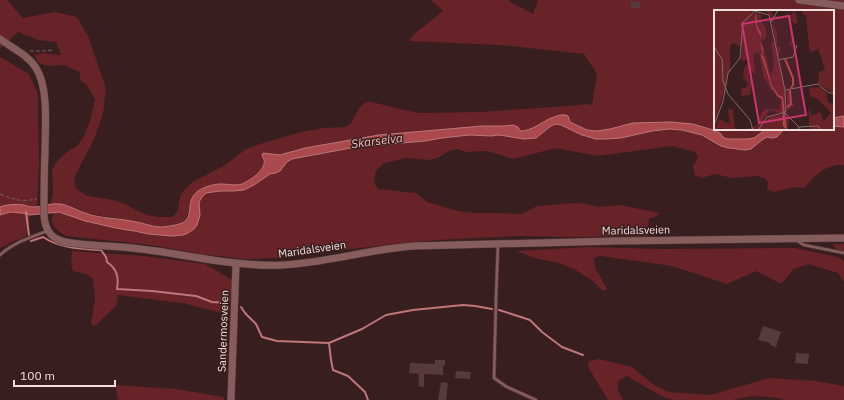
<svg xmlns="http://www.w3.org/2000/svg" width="844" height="400" viewBox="0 0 844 400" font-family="'IBM Plex Sans',sans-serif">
  <rect width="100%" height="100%" fill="#381e1e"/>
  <g fill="#672327">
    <path d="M0,0H7L23,18L55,12L77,17L88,36L106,88L103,114L94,139L76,174L74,181L76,188L82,193L88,196L113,200L125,204L138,211L148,215L157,217H171L175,215L178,209L180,196L184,190L193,182L225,165L246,149L260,144L301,132L324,128L346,127L352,122L359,108L366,102H372L404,110L420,113L480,112L568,106L587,104L592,105L597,74L584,54L500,45L409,41L414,34L443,11L431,0H508L509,1L533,14L538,0H844V116L833,118V11H715V129H766L754,138L747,139H728L724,138L720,133L713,130L702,126L693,124L670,122L633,123L610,129L597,131L587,130L578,126L570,122L566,115C549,115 537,131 520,131L513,125L504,126H482L379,135L305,148L280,155L268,153L264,158C264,162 264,167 262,170C257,176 246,183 238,185C232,186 226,184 220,184C212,184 203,187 197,192C187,200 191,212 185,222L179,224L159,227L136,222L86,213L68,205L59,204L50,205L53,195V185L52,170L57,161L67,152L77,146L84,136L90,121L95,99L86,84L80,80V72L64,65L50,66L40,64L34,55L42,53L61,55L56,42L38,40L18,32L0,48Z"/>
    <path d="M0,57L29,74L38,94L39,166L37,206C25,209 12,202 0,207Z"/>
    <path d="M556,124L561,125L596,139H606L621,138L652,131L669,129L682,130L702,135L721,146L729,148L745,150L751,149L762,140L767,137L771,138L777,137L782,131L786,129H833V126L844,127V165C825,164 816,175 804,188L794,187L774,192L767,190L768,183L766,179L757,176L732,178L715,174L702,178L695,175L693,167L698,157L695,152L672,146L597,156L556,148L513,159L487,151L467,152L457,149L449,151L439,157L431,160L405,158L385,163L376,170L374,183L378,189L416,193L427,202L458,211L475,213H493L522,214L537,206L574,203L587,204L598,207L620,205L659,213L657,216L649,219L647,236L575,237L515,236L438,240L393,244L279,258L244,259L202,254L151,245L66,236C55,229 50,226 53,212H59L97,224L149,234L171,236L199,208V202L202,197L206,193L220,191H233L244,190L254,185L271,173H276L280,171L287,162L292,159L356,147L425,141L442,138L469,135L491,136L499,135L524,139L536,138L551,126Z"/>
    <polygon points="10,212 22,213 30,215 28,230 25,237 12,242 0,248 0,215"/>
    <polygon points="832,244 844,244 844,255 839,252"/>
    <polygon points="587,247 662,249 795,248 838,257 844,261 844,282 838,273 808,264 794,269 781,284 756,271 727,284 672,266 601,256 594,258 595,267 607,289 603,291 593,281 574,269 558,263 535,258 516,251"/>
    <polygon points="72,251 144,256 205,264 232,280 229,315 187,304 118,295 116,306 95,326 91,324 95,298 93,279 86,274 73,271 71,264"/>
    <polygon points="599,359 632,367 654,385 669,392 710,395 769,378 816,381 844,386 844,400 784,400 778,398 753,396 732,400 673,400 663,397 627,376 618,381 618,391 623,400 608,400 588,367 589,361"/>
    <polygon points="115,385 176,389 224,397 224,400 121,400 118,399"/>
  </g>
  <g fill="#aa4a4e" stroke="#bf7679">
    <path d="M560,115H566L568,116L570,122L587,130L597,131L610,129L633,123L670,122L693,124L713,130L720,133L724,138L728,139H747L754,138L766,129H786L782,131L777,137L771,138L767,137L762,140L751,149L745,150L729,148L721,146L702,135L682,130L669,129L652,131L621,138L606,139H596L582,135L561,125L556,124L551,126L536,138L524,139L499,135L491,136L469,135L442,138L425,141L356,147L292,159L287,162L280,171L276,173L270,174L254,185L244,190L233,191H220L206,193L202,197L199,202L200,215L197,225L194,229L188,233L183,235L171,236L149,234L134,231L116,228L85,221L59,212L30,215L22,213L10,212L0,215V207C8,204 16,204 24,205C27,206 30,207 33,207C42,207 50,203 60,204C69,205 76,210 85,213C101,219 119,218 136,222C144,223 152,227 160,227C165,227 170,226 175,225C199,221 182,203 198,191C204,187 213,184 221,184C228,184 235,186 242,184C251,180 271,167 262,156L263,153L280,155L305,148L379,135L482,126H504L513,125L518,127L520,131C532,131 540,123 551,118C554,117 557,116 560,115Z"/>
    <polygon points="844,116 844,127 833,126 833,118"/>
  </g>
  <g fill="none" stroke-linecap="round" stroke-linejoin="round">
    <g stroke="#bf7679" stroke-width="2">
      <polyline points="26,212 29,235"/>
      <path d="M31,241L43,237C59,248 81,249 101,250L106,257L107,262C117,269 119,277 117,289L152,291L196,296L212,302L228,303"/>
      <polyline points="241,307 245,313 256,324 262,337 277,341 329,343 362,329 386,315 413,310 463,305 475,306 492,309"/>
      <polyline points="499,310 530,320 542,332 562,347 583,355"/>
      <polyline points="329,343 331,360 333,370 348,376 365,392 368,400"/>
    </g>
  </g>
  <g fill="#573a3a">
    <polygon points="631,1 640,2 640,8 631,8"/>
    <polygon points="763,326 781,332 776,347 770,345 770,343 758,340"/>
    <polygon points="796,353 809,354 808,364 795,363"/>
    <polygon points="435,360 445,360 445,366 443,366 443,375 424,374 424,387 418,386 419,374 409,373 410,363 435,364"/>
    <polygon points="456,371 471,372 470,379 455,378"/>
    <polygon points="441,382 448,383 446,400 438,400"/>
  </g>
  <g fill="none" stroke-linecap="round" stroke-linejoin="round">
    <defs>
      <g id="service">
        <polyline points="796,240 804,245 844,253"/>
        <polyline points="498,244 496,298 494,378 507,387 536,400"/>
        <path d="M0,255C13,243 31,237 47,231"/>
      </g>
      <g id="tertiary">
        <polyline points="799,0 844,6"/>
        <path d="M0,39C12,48 28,55 36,68C49,88 45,128 45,152C44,173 44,195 44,216C45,227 49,236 59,240C66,243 73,243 80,244C97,246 114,246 132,248C182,253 231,267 282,265C326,263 370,249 414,246L616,241L844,238"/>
        <polyline points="231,400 236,264"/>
      </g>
    </defs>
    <use href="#service" stroke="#523939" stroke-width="4"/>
    <use href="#tertiary" stroke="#523939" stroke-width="8"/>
    <g stroke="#765e5e" stroke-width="1" stroke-dasharray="4 2" stroke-linecap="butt">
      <polyline points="30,51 42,51 54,50"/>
      <path d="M0,194C15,200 21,202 37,199"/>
    </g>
    <use href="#service" stroke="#875c5c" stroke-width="2.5"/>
    <use href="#tertiary" stroke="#875c5c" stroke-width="7"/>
  </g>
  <g text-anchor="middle" stroke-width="3" stroke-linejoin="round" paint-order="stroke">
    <g font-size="11" fill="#f1dedd" stroke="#381e1e">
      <text transform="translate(636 230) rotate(-1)" y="4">Maridalsveien</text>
      <text transform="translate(312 249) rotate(-8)" y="4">Maridalsveien</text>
      <text transform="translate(223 331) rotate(-88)" y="4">Sandermosveien</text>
    </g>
    <g font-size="12" font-style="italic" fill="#f2bcba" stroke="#381e1e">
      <text transform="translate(377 141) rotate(-7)" y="4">Skarselva</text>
    </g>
  </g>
  <g transform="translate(714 10)">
    <rect width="120" height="120" fill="#381e1e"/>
    <path d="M0,0H35L40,4L42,3L41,9L46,25L47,45L54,68L58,79L69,90L68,103L55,100L51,108L49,106V111L52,113L55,107L69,105L71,111L69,116L70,117L71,112L70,105H72L75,109L74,120H33L43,115L48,102L53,99L66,100L67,90L58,81L50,68L45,42L39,44L42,64L37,61L35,67L38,74L36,85L27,86L28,78H32L34,73L29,67L30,58L36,51L27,50L28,37L19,33L16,36V59L0,116ZM44,0H57L59,6H62L59,13L63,22V37L67,36L64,48L58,10L53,2ZM81,0L84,13L80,14L77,9L78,24L77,33L83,27L75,37L77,27L73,2L76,6ZM88,0H120L119,83L104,73L105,62L111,59L104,39L97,42L95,38L92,5L88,4ZM43,3L47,4V12L52,18V27L48,31L57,66L60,53L57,32H60L71,79V102H69V88L64,85L58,76L48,45L47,23L43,16ZM107,77L112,82L114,92L120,95V120H97L95,116V95L97,106L106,102L110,111L117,103L104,89L96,86L95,78ZM73,80H77V93L81,95L73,100ZM14,99L19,100L21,120L6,118L0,120L5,109L16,114Z" fill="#672327"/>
    <path d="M42,0L43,16L47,23L46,31L49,39L48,45L50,48L58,76L62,81L64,85L69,87L73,120L69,116L68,89L63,86L60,80L58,79L47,45L48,42L46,32V25L43,19L41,9Z" fill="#aa4a4e"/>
    <path fill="none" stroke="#aa4a4e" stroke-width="2" d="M71,49L79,68V75L77,78M73,97L77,94L76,80"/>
    <path fill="none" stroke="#826b6a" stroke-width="1" d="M36,0L55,5L71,80L72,102L53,107L44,120M57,12L64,0M0,37L8,49L9,71L14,84L36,110L39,120M64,50L79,47L83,35M71,80L104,74L115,83H120M71,103L84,116L85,120M0,116L9,91L14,63L26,48L29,12L40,2M85,117L104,116L106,120"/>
    <path fill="#c9366e" fill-opacity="0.15" stroke="#c9366e" stroke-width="2" d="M75,6L92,105L45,113L28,14Z"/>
    <rect width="120" height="120" fill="none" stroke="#f1dedd" stroke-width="2"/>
  </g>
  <path d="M14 380v6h101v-6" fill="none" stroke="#f1dedd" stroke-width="2"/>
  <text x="20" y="380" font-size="12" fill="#f1dedd" stroke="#381e1e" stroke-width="3" paint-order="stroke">100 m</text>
</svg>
